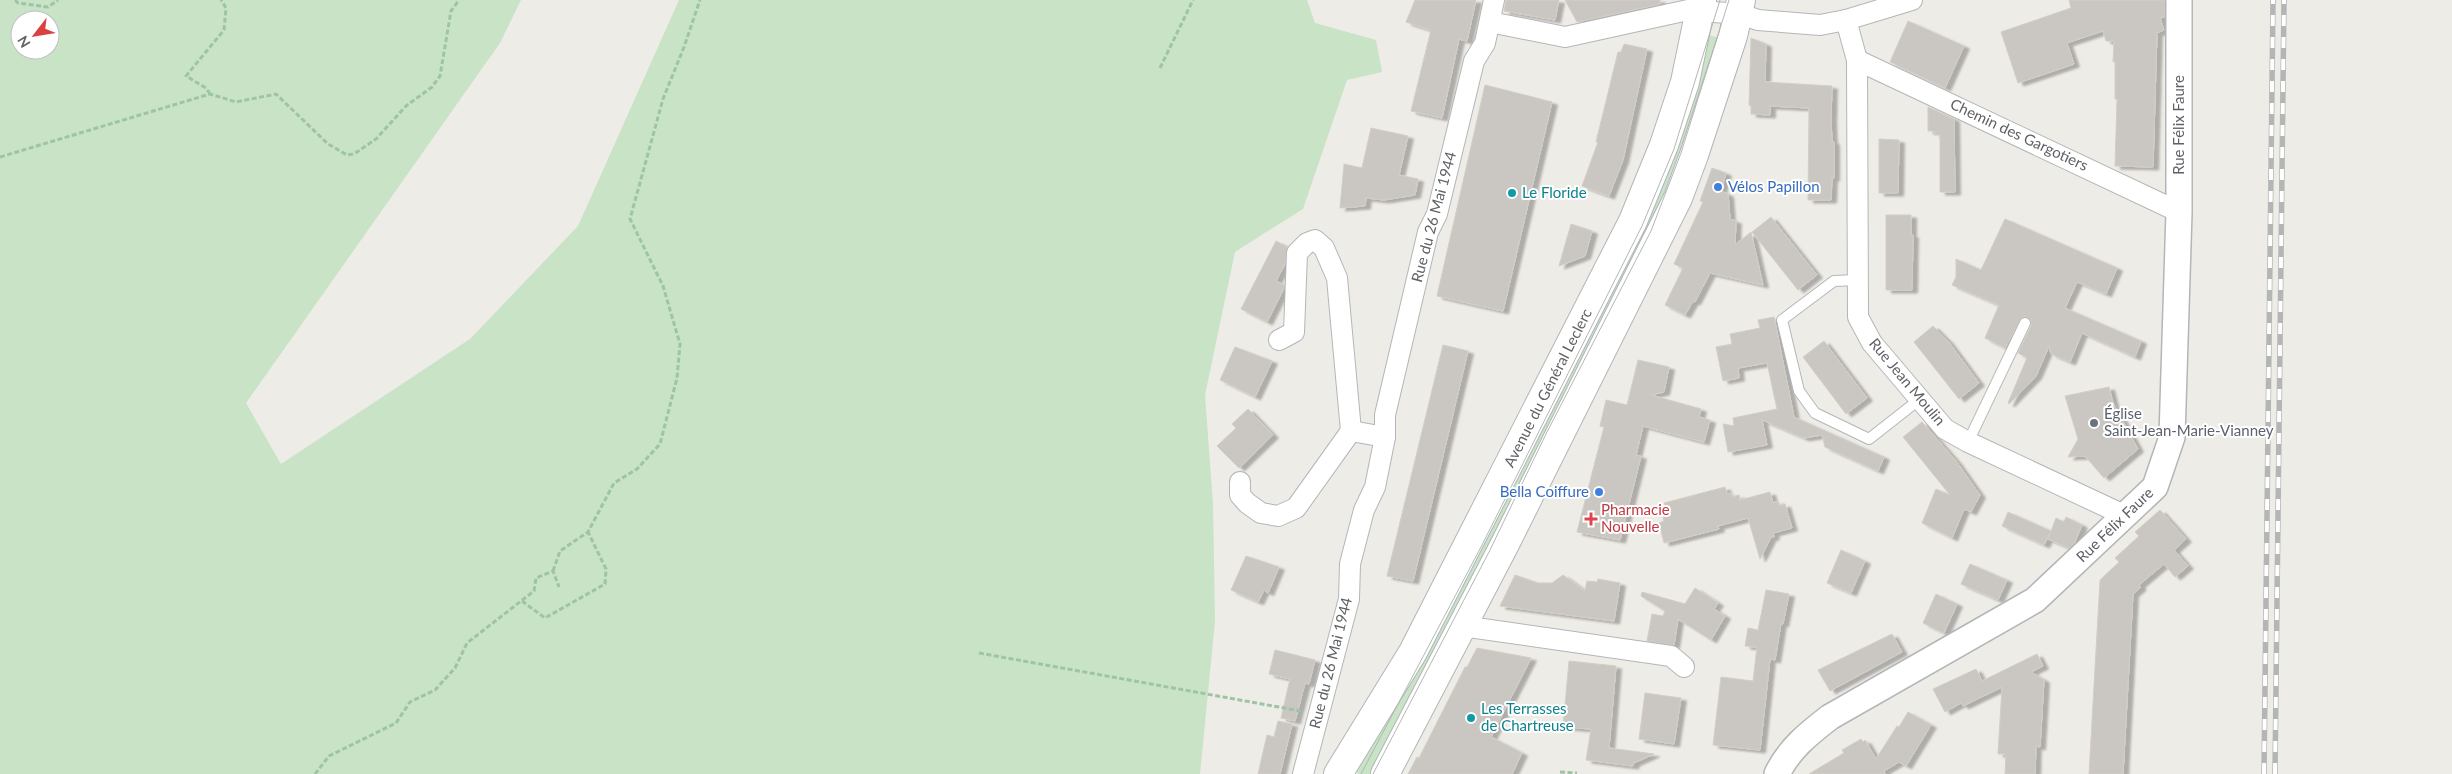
<svg xmlns="http://www.w3.org/2000/svg" width="2452" height="774" viewBox="0 0 2452 774" font-family="Lato,sans-serif">
  <defs>
    <filter id="shadow"><feDropShadow dx="5.5" dy="3" stdDeviation="1" flood-color="#0004"/></filter>
  </defs>
  <rect width="100%" height="100%" fill="#eeece6"/>
  <g fill="#c8e3c5" fill-rule="evenodd">
    <path d="M0,0H521L500,43L246,403L281,464L470,339L578,226L679,0H1307L1315,23L1376,40L1382,72L1347,80L1303,209L1235,252L1205,395L1213,504L1215,621L1200,774H0ZM20,20H50V50H20Z"/>
    <polygon points="1706,34 1726,40 1689,152 1379,774 1359,774 1353,770 1396,700"/>
  </g>
  <g fill="#cac7c2" stroke="#d3cdc5" filter="url(#shadow)">
    <polygon points="1415,0 1476,0 1467,41 1459,39 1442,118 1411,111 1431,30 1406,22"/>
    <polygon points="1506,0 1559,0 1555,20 1504,11"/>
    <polygon points="1565,0 1660,0 1660,4 1577,22"/>
    <polygon points="2069,0 2165,0 2165,17 2160,18 2164,30 2157,33 2153,167 2115,166 2117,99 2115,99 2115,62 2113,62 2114,41 2106,41 2103,31 2067,43 2074,64 2018,83 2001,32 2071,8"/>
    <polygon points="1908,21 1964,46 1945,88 1890,62"/>
    <polygon points="1751,38 1766,44 1765,82 1832,86 1831,120 1832,141 1834,142 1834,178 1832,178 1831,200 1808,200 1809,108 1770,106 1770,115 1751,114 1751,106 1749,105"/>
    <polygon points="1624,44 1647,49 1623,160 1609,196 1582,186 1598,142 1596,142 1618,52 1621,52"/>
    <polygon points="1485,85 1552,102 1503,311 1437,296"/>
    <polygon points="1928,107 1954,119 1955,192 1940,192 1940,135 1935,135 1935,131 1928,131"/>
    <polygon points="1371,128 1408,136 1399,175 1418,179 1415,195 1384,200 1366,198 1365,206 1340,208 1344,164 1362,168"/>
    <polygon points="1879,139 1899,140 1898,193 1879,193"/>
    <polygon points="1712,168 1726,173 1721,191 1728,194 1730,219 1736,221 1735,245 1751,232 1763,285 1710,273 1695,302 1693,301 1685,315 1665,305 1683,268 1674,264 1703,202 1700,201"/>
    <polygon points="1886,215 1911,215 1911,235 1913,235 1912,290 1886,290"/>
    <polygon points="1771,217 1817,275 1798,290 1752,232"/>
    <polygon points="2005,219 2117,268 2106,294 2077,282 2065,308 2141,341 2135,357 2082,333 2070,362 2051,354 2049,346 2036,376 2009,404 2008,403 2027,358 2018,353 2031,326 2031,320 2025,316 2021,318 2005,348 1985,338 1999,305 1952,285 1956,277 1956,259 1981,270"/>
    <polygon points="1571,224 1592,231 1585,256 1559,266"/>
    <polygon points="1276,241 1287,247 1285,264 1276,281 1284,285 1284,288 1267,322 1241,309"/>
    <polygon points="1774,317 1794,417 1884,457 1878,471 1825,447 1822,435 1804,438 1762,420 1767,445 1728,452 1723,424 1734,426 1733,418 1777,409 1767,363 1738,368 1739,378 1723,381 1716,347 1732,344 1730,334 1760,328 1758,320"/>
    <polygon points="1933,326 1948,341 1979,383 1959,399 1914,342"/>
    <polygon points="1824,341 1867,398 1846,414 1803,357"/>
    <polygon points="1443,345 1468,351 1413,581 1387,576"/>
    <polygon points="1235,347 1272,361 1255,397 1220,380"/>
    <polygon points="1638,360 1669,367 1664,392 1651,395 1701,409 1699,417 1710,420 1704,442 1643,426 1636,455 1641,456 1620,540 1577,532 1604,427 1600,426 1606,400 1627,405"/>
    <polygon points="2109,387 2113,403 2138,449 2104,478 2085,456 2068,457 2078,439 2065,396"/>
    <polygon points="1248,409 1273,435 1239,468 1217,446 1236,428 1232,424"/>
    <polygon points="1922,422 1956,461 1980,495 1971,512 1964,509 1952,538 1922,523 1936,489 1950,495 1903,437"/>
    <polygon points="1725,487 1727,494 1731,493 1732,497 1739,495 1740,500 1770,492 1773,503 1778,501 1779,506 1785,504 1792,528 1773,533 1774,537 1771,537 1760,559 1748,518 1718,526 1719,529 1664,543 1659,523 1664,521 1663,517 1667,516 1664,503"/>
    <polygon points="2160,510 2186,539 2174,550 2188,566 2175,577 2164,564 2139,585 2141,587 2133,594 2123,774 2089,774 2100,580 2119,562 2115,558 2139,536 2135,532"/>
    <polygon points="2008,512 2051,531 2044,545 2002,526"/>
    <polygon points="2066,517 2082,525 2074,544 2069,548 2048,539 2056,518 2064,522"/>
    <polygon points="1841,550 1865,561 1851,593 1827,583"/>
    <polygon points="1246,556 1279,567 1268,593 1264,590 1258,602 1231,590"/>
    <polygon points="1970,564 2007,580 1998,600 1961,584"/>
    <polygon points="1515,575 1538,583 1552,583 1563,575 1585,591 1587,581 1597,582 1598,579 1620,583 1614,621 1500,606"/>
    <polygon points="1695,588 1718,603 1714,609 1725,616 1711,640 1678,619 1674,645 1647,641 1652,614 1663,616 1665,611 1641,596 1642,592 1685,604"/>
    <polygon points="1766,590 1789,594 1783,624 1781,623 1775,660 1770,659 1760,750 1713,745 1721,677 1753,681 1757,647 1745,646 1748,628 1758,630"/>
    <polygon points="1936,594 1957,604 1944,633 1923,623"/>
    <polygon points="1892,634 1902,652 1830,691 1818,670"/>
    <polygon points="1477,648 1531,658 1491,737 1522,753 1512,774 1408,774 1417,757 1419,758 1465,667 1467,667"/>
    <polygon points="1275,650 1315,660 1309,684 1305,683 1295,721 1281,718 1290,679 1269,674"/>
    <polygon points="2037,654 2043,666 2031,672 2044,680 2040,747 2036,746 2035,774 2005,774 2006,754 1998,754 2002,687 1963,706 1961,703 1945,712 1933,689 1976,669 1982,681"/>
    <polygon points="1569,661 1616,666 1609,748 1654,754 1634,763 1633,766 1586,760 1591,729 1563,727"/>
    <polygon points="1645,693 1681,698 1674,744 1639,739"/>
    <polygon points="1908,712 1931,725 1906,766 1899,762 1884,771 1885,774 1809,774 1844,753 1842,750 1861,739 1863,742 1865,740 1876,759 1897,726 1899,727"/>
    <polygon points="1278,721 1292,724 1280,774 1258,774 1267,735 1274,737"/>
  </g>
  <g fill="none" stroke-linecap="round" stroke-linejoin="round">
    <defs>
      <g id="service">
        <polyline points="1857,280 1834,281 1782,320 1799,391 1815,413 1869,439 1920,399"/>
        <polyline points="1968,442 2025,323"/>
      </g>
      <g id="minor">
        <polyline points="1846,20 1857,60 1858,317 1872,343 1945,429 1968,442 2126,516"/>
        <polyline points="1490,22 1565,37 1688,10 1740,14 1758,20 1820,25 1846,20 1912,0"/>
        <polyline points="1857,60 2179,212"/>
        <polyline points="1279,340 1294,332 1297,253 1307,243 1315,240 1324,248 1337,278 1351,431"/>
        <polyline points="1240,482 1240,495 1247,503 1261,513 1278,516 1296,508 1351,431 1385,437"/>
        <polyline points="1462,626 1671,656 1684,667"/>
        <polyline points="1303,774 1349,599 1350,564 1364,510 1375,487 1385,437 1385,415 1428,232 1437,214 1474,61 1485,43 1494,0"/>
      </g>
      <path id="tertiary" d="M1777,774C1789,749 1808,734 1830,717L2035,600L2155,487L2172,437L2179,212V0"/>
      <g id="secondary">
        <polyline points="1338,774 1413,652 1633,221 1664,145 1685,82 1702,0"/>
        <polyline points="1385,774 1506,542 1678,198 1694,155 1733,36 1741,0"/>
      </g>
    </defs>
    <use href="#service" stroke="#b3b6b9" stroke-width="12"/>
    <use href="#minor" stroke="#b3b6b9" stroke-width="22"/>
    <use href="#tertiary" stroke="#b3b6b9" stroke-width="28"/>
    <use href="#secondary" stroke="#b2b5b9" stroke-width="30"/>
    <g stroke="#9ec4a6" stroke-width="3" stroke-dasharray="5 2.5" stroke-linecap="butt">
      <polyline points="15,0 18,3 48,7 58,0"/>
      <polyline points="1160,68 1193,0"/>
      <polyline points="210,94 206,88 186,76 224,30 226,8 221,0"/>
      <polyline points="0,157 210,94 236,102 276,94 328,144 347,155 354,154 376,139 406,106 432,87 440,76 451,11 459,0"/>
      <polyline points="553,571 560,551 588,532 614,483 637,469 660,444 677,378 680,344 663,286 630,219 663,99 684,47 700,0"/>
      <polyline points="522,601 545,618 605,584 606,569 588,532"/>
      <polyline points="979,653 1301,711"/>
      <polyline points="1560,772 1577,773"/>
      <polyline points="315,774 329,756 396,723 410,702 435,690 455,668 467,643 534,591 536,578 553,571 559,587"/>
    </g>
    <use href="#service" stroke="#fff" stroke-width="10"/>
    <use href="#minor" stroke="#fff" stroke-width="20"/>
    <use href="#tertiary" stroke="#fff" stroke-width="25"/>
    <use href="#secondary" stroke="#fff" stroke-width="28"/>
    <g stroke="#b4b5b5" stroke-width="1">
      <polyline points="1361,774 1481,547 1642,226 1674,149 1720,0"/>
      <polyline points="1373,774 1489,552 1547,432 1651,231 1681,153 1729,0"/>
    </g>
    <defs>
      <g id="rail">
        <polyline points="2264,774 2273,0"/>
        <polyline points="2275,774 2284,0"/>
      </g>
    </defs>
    <use href="#rail" stroke="#b4b5b5" stroke-width="5.5"/>
    <use href="#rail" stroke="#fff" stroke-width="4" stroke-dasharray="11" stroke-linecap="butt"/>
  </g>
  <g fill="#3f7fe0" stroke="#fff" stroke-width="2">
    <circle cx="1718" cy="187" r="5"/>
    <circle cx="1599" cy="492" r="5"/>
  </g>
  <g fill="#0f9aa8" stroke="#fff" stroke-width="2">
    <circle cx="1512" cy="193" r="5"/>
    <circle cx="1471" cy="718" r="5"/>
  </g>
  <circle fill="#6b7280" stroke="#fff" stroke-width="2" cx="2094" cy="423" r="5"/>
  <path fill="#e0444e" stroke="#fff" stroke-width="2" d="M1588.5 511.5h5v5h5v5h-5v5h-5v-5h-5v-5h5z"/>
  <g text-anchor="middle" stroke-width="4" stroke-linejoin="round" paint-order="stroke">
    <g font-size="15" fill="#5e6165" stroke="#fff">
      <text transform="translate(2179 125) rotate(-90)" y="5">Rue Félix Faure</text>
      <text transform="translate(2019 135) rotate(25)" y="5">Chemin des Gargotiers</text>
      <text transform="translate(1434 217) rotate(-75)" y="5">Rue du 26 Mai 1944</text>
      <text transform="translate(1907 382) rotate(50)" y="5">Rue Jean Moulin</text>
      <text transform="translate(1548 388) rotate(-63)" y="5">Avenue du Général Leclerc</text>
      <text transform="translate(2115 525) rotate(-44)" y="5">Rue Félix Faure</text>
      <text transform="translate(1331 663) rotate(-76)" y="5">Rue du 26 Mai 1944</text>
    </g>
    <g font-size="15" fill="#366cbe" stroke="#fff" text-anchor="start">
      <text x="1728" y="192">Vélos Papillon</text>
      <text x="1589" y="497" text-anchor="end">Bella Coiffure</text>
    </g>
    <g font-size="15" fill="#0d838f" stroke="#fff" text-anchor="start">
      <text x="1522" y="198">Le Floride</text>
      <text x="1481" y="714">Les Terrasses<tspan x="1481" dy="17">de Chartreuse</tspan></text>
    </g>
    <g font-size="15" fill="#5b616d" stroke="#fff" text-anchor="start">
      <text x="2104" y="419">Église<tspan x="2104" dy="17">Saint-Jean-Marie-Vianney</tspan></text>
    </g>
    <g font-size="15" fill="#be3a42" stroke="#fff" text-anchor="start">
      <text x="1601" y="515">Pharmacie<tspan x="1601" dy="17">Nouvelle</tspan></text>
    </g>
  </g>
  <g transform="translate(35 35) rotate(239)"><circle r="24" fill="#ffffff" stroke="#bfc0c1"/>
  <path d="M0-4L9 19L0 12L-9 19Z" fill="#d94142"/>
  <text y="-8" font-size="14" font-weight="bold" text-anchor="middle" fill="#5e6165">N</text>
  </g>
</svg>
